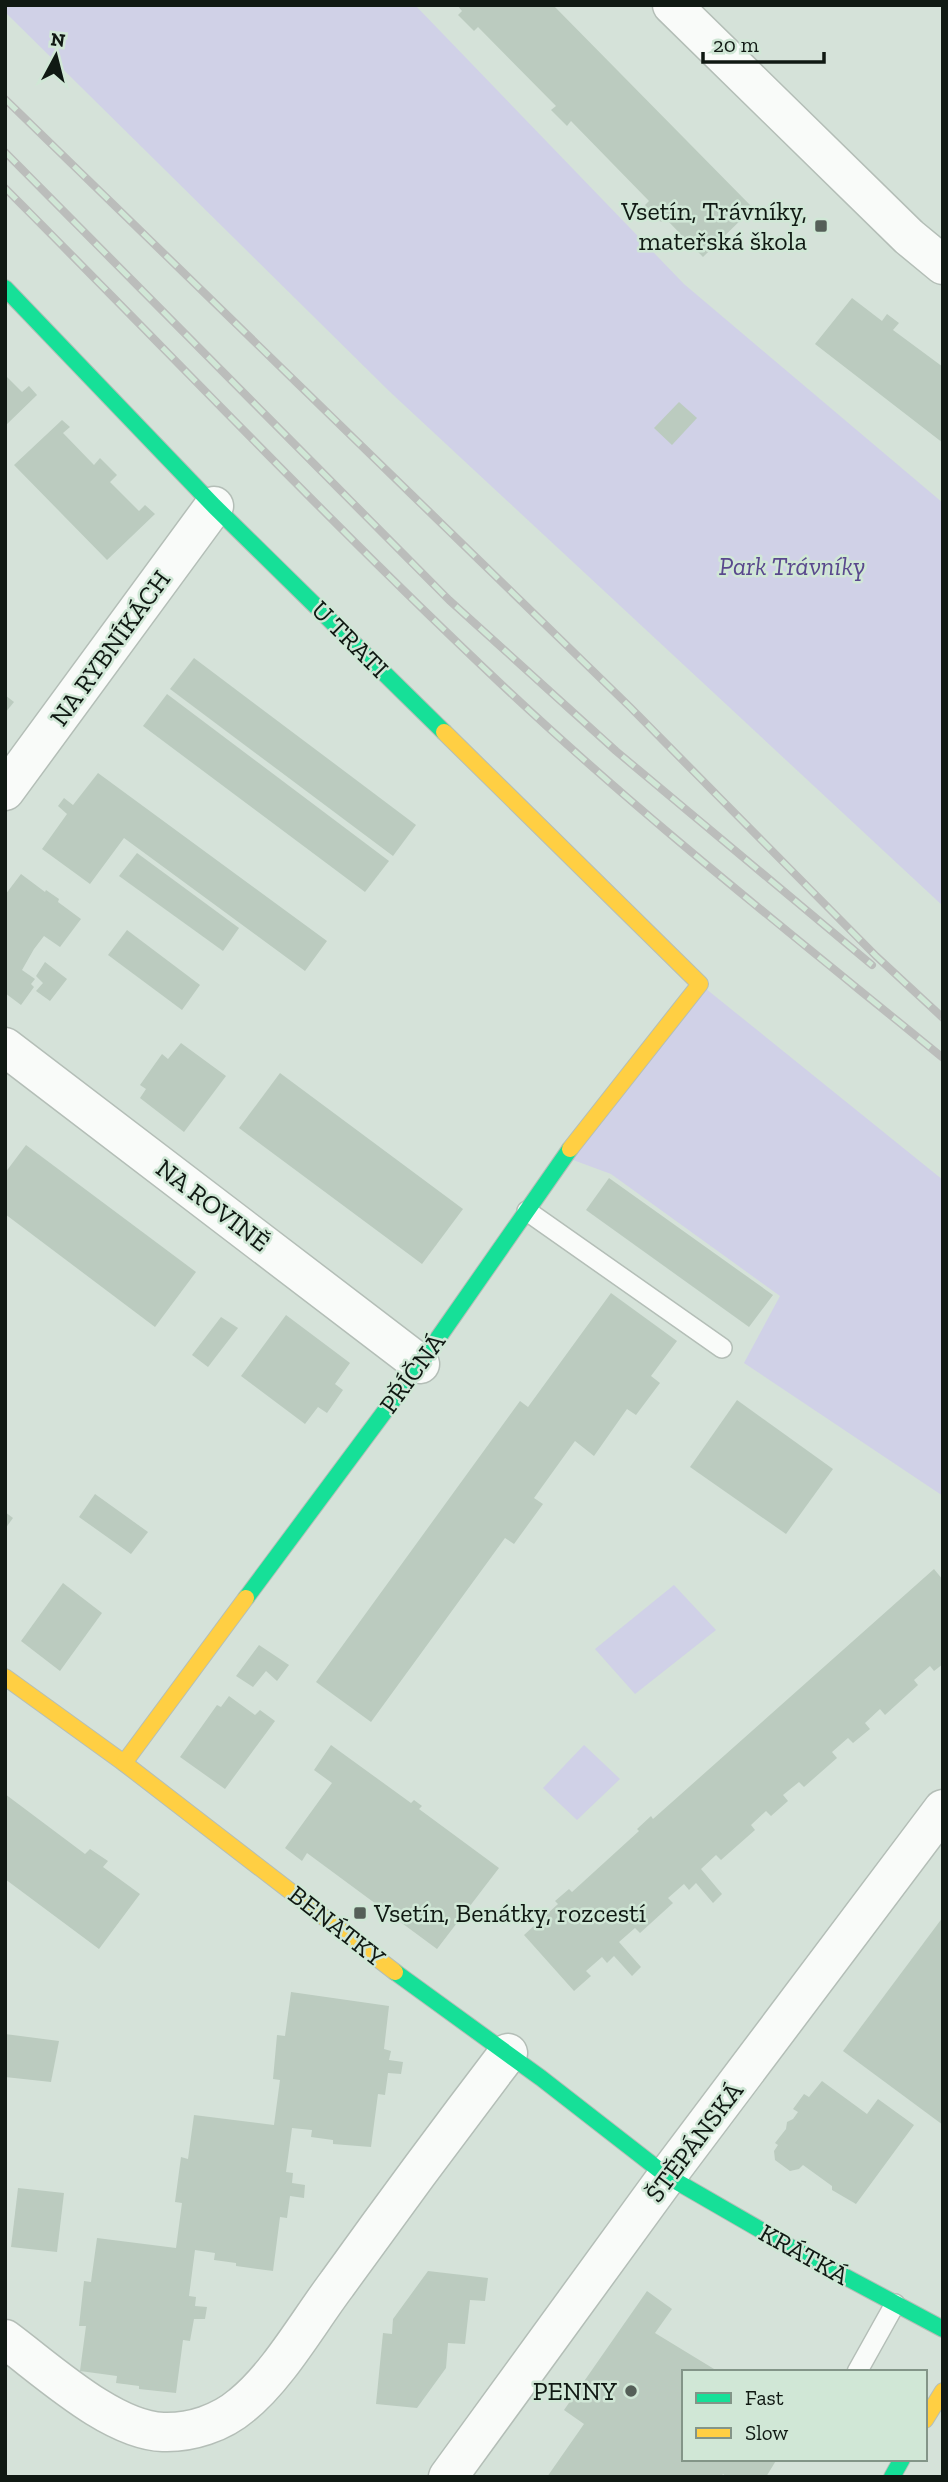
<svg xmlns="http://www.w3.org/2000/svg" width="948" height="2482" viewBox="0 0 948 2482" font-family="'Zilla Slab',serif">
  <rect width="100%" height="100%" fill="#d5e2d9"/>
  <g fill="#d0d1e7">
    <polygon points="5,5 415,5 684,284 943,503 943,906 389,391 5,12"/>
    <polygon points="700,984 943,1180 943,1496 744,1363 780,1296 611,1174 565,1157"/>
    <polygon points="674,1585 716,1630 635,1694 595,1649"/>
    <polygon points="584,1745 620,1779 577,1820 543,1788"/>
  </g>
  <g fill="#bbcbbf">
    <polygon points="457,5 553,5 753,208 703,257 665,218 661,222 645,205 649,201 571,121 567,126 551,110 556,106 478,27 474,31 458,15 462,11"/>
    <polygon points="852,298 882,321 887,314 899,323 893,330 943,367 943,443 815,344"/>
    <polygon points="5,375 22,392 29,386 37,395 5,426"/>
    <polygon points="679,402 697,418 672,445 654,428"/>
    <polygon points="62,420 70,427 63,433 94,465 100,458 117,475 110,482 139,511 145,505 155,514 107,560 14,465"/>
    <polygon points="194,658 416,825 393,856 170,689"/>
    <polygon points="167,694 389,861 365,892 143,726"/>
    <polygon points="5,695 14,702 5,713"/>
    <polygon points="98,773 327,941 305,971 124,838 90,884 42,849 67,814 58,806 64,798 73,805"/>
    <polygon points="137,853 239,928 223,951 119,876"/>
    <polygon points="21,874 45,892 46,890 59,899 58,902 81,919 60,947 44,936 34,949 22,970 35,979 31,984 34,987 21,1005 5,993 5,895"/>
    <polygon points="127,930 200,985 182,1010 108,955"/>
    <polygon points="45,962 67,979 50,1001 36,991 43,983 36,976"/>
    <polygon points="181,1043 226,1076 184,1132 140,1098 146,1089 140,1085 162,1054 168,1059"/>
    <polygon points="280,1073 463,1209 422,1264 239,1128"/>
    <polygon points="26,1145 196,1272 155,1327 5,1214 5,1173"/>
    <polygon points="609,1178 773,1295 749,1327 586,1210"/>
    <polygon points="611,1293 677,1341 651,1376 660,1383 636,1415 627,1409 594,1456 575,1441 534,1498 543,1504 514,1544 505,1538 371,1722 316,1682 520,1401 528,1407"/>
    <polygon points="286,1315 350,1363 335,1384 343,1390 327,1413 318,1407 305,1424 241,1376"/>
    <polygon points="221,1317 238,1328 208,1367 192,1355"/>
    <polygon points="737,1400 833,1469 786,1534 690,1467"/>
    <polygon points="95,1494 148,1532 131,1554 79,1517"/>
    <polygon points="5,1512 13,1518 5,1529"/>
    <polygon points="934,1569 943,1580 943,1664 934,1671 930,1666 914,1680 918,1685 885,1715 880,1709 865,1723 870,1729 853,1743 848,1738 832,1752 837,1758 804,1787 799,1782 783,1795 788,1801 771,1816 766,1811 751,1825 755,1830 721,1860 716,1855 701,1869 722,1894 713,1903 696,1883 689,1890 684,1884 668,1898 673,1903 640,1933 635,1928 619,1942 641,1967 632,1976 614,1956 607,1963 602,1957 586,1971 591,1976 574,1991 524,1935 558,1904 555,1901 569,1889 572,1892 639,1831 637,1829 651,1816 653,1819"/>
    <polygon points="63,1583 102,1613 60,1671 21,1641"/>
    <polygon points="259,1645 289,1665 277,1681 266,1671 253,1687 236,1676"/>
    <polygon points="229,1696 255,1715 260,1710 275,1721 225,1789 180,1757 217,1705 221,1707"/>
    <polygon points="331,1745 411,1803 414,1800 422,1806 419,1809 499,1868 437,1949 307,1853 302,1861 285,1848 332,1783 314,1770"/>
    <polygon points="5,1794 85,1854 90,1849 108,1861 103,1867 140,1894 99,1949 5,1879"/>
    <polygon points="943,1917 943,2125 843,2051"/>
    <polygon points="291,1992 389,2006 384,2049 391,2051 389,2060 403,2062 401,2074 388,2073 385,2095 378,2094 371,2147 333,2144 333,2140 311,2137 312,2130 292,2128 286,2172 293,2173 292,2183 305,2185 304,2198 290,2196 287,2218 280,2217 273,2271 236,2266 236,2263 214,2260 215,2253 195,2250 189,2296 196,2297 195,2306 207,2307 205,2319 194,2319 190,2341 183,2340 176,2393 139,2389 139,2386 116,2383 117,2376 80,2371 86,2326 79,2326 84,2281 91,2282 97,2238 176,2248 182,2203 175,2202 181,2157 188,2159 194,2115 274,2125 280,2080 273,2079 277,2035 285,2036"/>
    <polygon points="5,2034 59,2041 51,2082 5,2077"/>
    <polygon points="822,2081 867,2114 878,2099 914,2125 856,2204 832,2190 832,2186 803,2165 799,2169 790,2171 775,2160 774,2151 778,2145 775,2143 786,2129 787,2122 793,2119 798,2112 793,2109 804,2094 809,2097"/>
    <polygon points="18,2188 64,2193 57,2252 11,2247"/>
    <polygon points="428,2271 488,2278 485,2301 470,2300 465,2344 448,2343 446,2368 417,2408 376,2404 383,2333 392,2334 393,2319"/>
    <polygon points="647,2291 672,2309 655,2333 719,2372 684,2372 684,2459 777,2459 766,2477 727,2477 723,2474 721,2477 547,2477 584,2424 564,2410"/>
  </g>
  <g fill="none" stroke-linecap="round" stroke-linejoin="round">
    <defs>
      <g id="lane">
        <polyline points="527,1211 722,1348"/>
        <polyline points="857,2372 895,2304"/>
      </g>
      <g id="street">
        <polyline points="672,5 909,237 943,265"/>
        <polyline points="5,791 214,506"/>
        <polyline points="5,1047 420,1364"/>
        <path d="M5,2339C47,2370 111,2430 163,2432C191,2433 221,2423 242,2405C278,2376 309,2321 337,2284C393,2206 450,2129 508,2053"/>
        <polyline points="448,2477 667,2176 943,1809"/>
      </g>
      <g id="fast">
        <polyline points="5,288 214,506 444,732"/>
        <polyline points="246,1598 420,1364 570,1149"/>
        <polyline points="395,1972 541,2078 667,2176 797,2251 943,2329"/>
        <polyline points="892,2477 902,2459"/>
      </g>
      <g id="slow">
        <polyline points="444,732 700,984 570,1149"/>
        <polyline points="5,1677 124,1763 395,1972"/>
        <polyline points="124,1763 246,1598"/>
        <polyline points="925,2420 943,2391"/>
      </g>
    </defs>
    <use href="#lane" stroke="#b4beb7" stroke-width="22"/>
    <use href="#street" stroke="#b4beb7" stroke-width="41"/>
    <use href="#fast" stroke="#b4beb7" stroke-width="18"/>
    <use href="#slow" stroke="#b4beb7" stroke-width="18"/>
    <use href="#lane" stroke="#f9fbf9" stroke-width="19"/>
    <use href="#street" stroke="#f9fbf9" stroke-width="38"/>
    <use href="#fast" stroke="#16e098" stroke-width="16"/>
    <use href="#slow" stroke="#ffcf43" stroke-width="16"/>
    <defs>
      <g id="rail">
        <polyline points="5,99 630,707 876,956 943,1018"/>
        <polyline points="5,152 449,600 616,751 872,965"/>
        <path d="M5,188C170,353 331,524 501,684C641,816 794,936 943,1058"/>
      </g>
    </defs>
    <use href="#rail" stroke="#bbbdbb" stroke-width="8"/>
    <use href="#rail" stroke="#d0e7d6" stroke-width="5" stroke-dasharray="16" stroke-linecap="butt"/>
  </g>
  <g fill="#555f58" stroke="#d0e7d6" stroke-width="2.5">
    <rect x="814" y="219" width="14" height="14" rx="3.5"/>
    <rect x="353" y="1906" width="14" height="14" rx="3.5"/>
    <circle cx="631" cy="2391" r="7"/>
  </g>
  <g text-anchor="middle" stroke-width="5" stroke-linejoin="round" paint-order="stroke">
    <g font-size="26" fill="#101913" stroke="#d0e7d6" text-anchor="end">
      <text x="807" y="220">Vsetín, Trávníky,<tspan x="807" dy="30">mateřská škola</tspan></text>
      <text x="374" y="1922" text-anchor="start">Vsetín, Benátky, rozcestí</text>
      <text x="617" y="2400">PENNY</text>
    </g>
    <g font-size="26" font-style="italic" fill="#59488d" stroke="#d0e7d6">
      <text x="792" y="575">Park Trávníky</text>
    </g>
    <g font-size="26" fill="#101913" stroke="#d0e7d6">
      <text transform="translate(350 639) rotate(45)" y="9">U TRATI</text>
      <text transform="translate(110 648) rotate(-54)" y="9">NA RYBNÍKÁCH</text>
      <text transform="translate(213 1205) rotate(37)" y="9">NA ROVINĚ</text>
      <text transform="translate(412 1373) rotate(-54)" y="9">PŘÍČNÁ</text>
      <text transform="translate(337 1926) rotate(38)" y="9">BENÁTKY</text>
      <text transform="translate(694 2142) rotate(-53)" y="9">ŠTĚPÁNSKÁ</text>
      <text transform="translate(804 2254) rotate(29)" y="9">KRÁTKÁ</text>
    </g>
  </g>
  <rect width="948" height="2482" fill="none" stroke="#101913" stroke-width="14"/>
  <rect x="682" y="2370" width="245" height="91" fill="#d0e7d6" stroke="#839588" stroke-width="2"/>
  <rect x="696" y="2393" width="35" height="10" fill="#16e098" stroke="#839588" stroke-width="2"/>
  <text x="745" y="2405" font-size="21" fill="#101913">Fast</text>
  <rect x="696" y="2428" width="35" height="10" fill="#ffcf43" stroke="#839588" stroke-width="2"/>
  <text x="745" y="2440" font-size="21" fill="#101913">Slow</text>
  <g transform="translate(56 56) rotate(7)" stroke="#d0e7d6" stroke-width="5" paint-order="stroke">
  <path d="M0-5L12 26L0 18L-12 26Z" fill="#101913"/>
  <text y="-10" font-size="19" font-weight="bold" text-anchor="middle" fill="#101913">N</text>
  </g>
  <path d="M703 52v10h121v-10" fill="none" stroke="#101913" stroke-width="3.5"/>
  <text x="713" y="52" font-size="21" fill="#101913" stroke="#d0e7d6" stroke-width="5" paint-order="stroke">20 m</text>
</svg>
